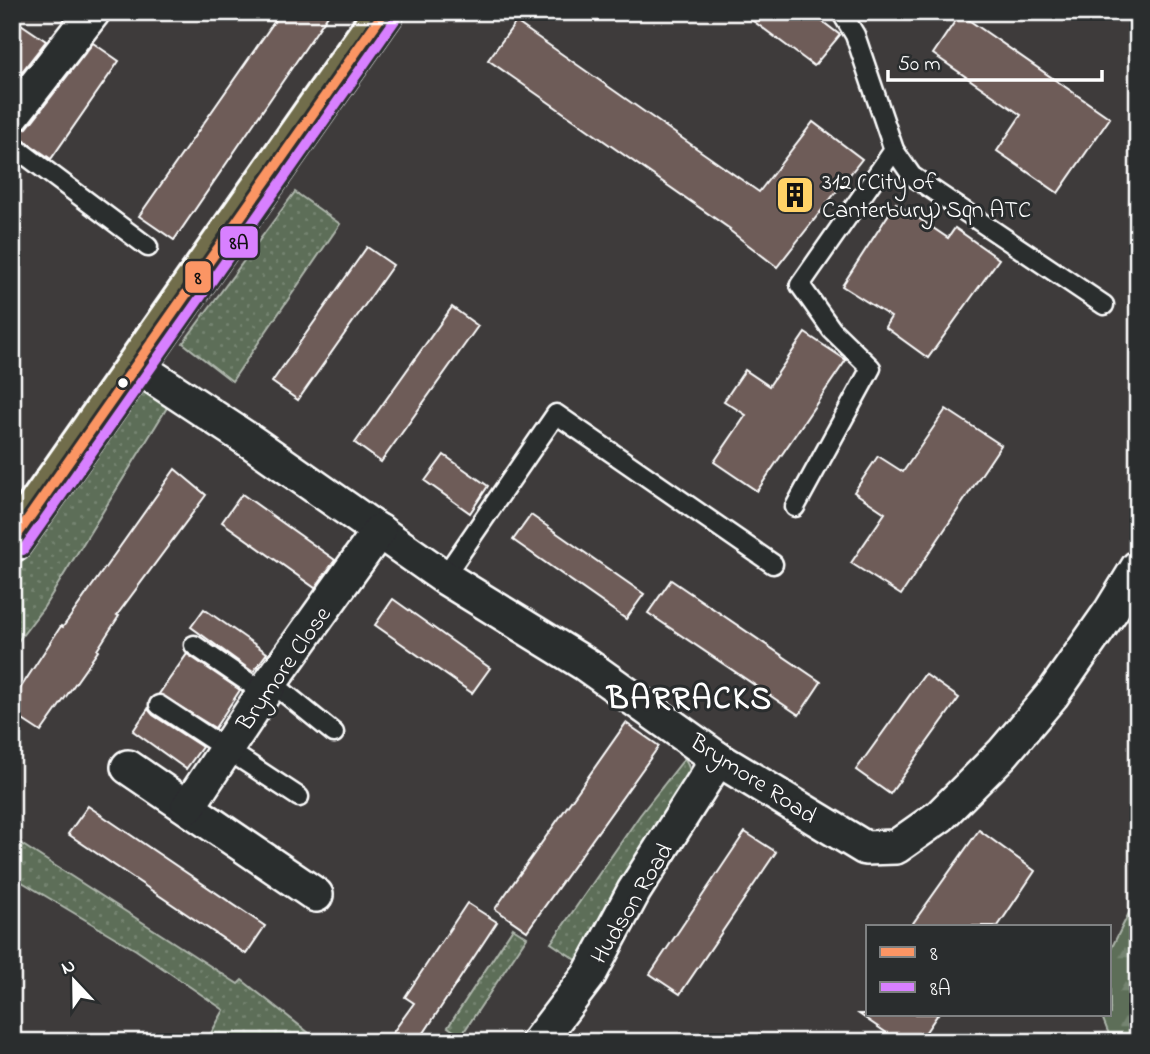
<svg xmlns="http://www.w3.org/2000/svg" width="1150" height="1054" viewBox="0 0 1150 1054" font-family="'Indie Flower',sans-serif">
  <defs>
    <pattern id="grass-dots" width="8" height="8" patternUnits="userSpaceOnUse" patternTransform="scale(1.75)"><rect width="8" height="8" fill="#5d6e58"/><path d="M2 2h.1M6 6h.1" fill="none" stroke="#758471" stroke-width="1.8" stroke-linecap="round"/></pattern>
    <pattern id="forest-firs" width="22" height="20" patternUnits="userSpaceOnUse" patternTransform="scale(1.75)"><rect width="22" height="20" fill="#5d6e58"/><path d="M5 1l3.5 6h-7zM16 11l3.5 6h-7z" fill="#758471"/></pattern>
  </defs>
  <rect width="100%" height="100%" fill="#3e3b3b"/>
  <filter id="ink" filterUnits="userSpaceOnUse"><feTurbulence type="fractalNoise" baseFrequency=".0143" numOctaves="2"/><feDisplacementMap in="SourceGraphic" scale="14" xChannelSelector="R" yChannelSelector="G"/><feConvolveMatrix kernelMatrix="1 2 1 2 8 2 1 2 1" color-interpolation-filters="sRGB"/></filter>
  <g filter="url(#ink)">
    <g fill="url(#grass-dots)" stroke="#aeb6ac" stroke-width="2">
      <polygon points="295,192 340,224 232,381 183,343"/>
      <polygon points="135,365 176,393 44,607 12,649 12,542"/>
      <polygon points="685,758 694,780 581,963 551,943 640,815"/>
      <polygon points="12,838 238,984 242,980 314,1037 313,1042 206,1042 224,1010 136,950 12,876"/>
      <polygon points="513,928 527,937 461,1036 448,1027"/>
    </g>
    <polygon fill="url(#forest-firs)" stroke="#aeb6ac" stroke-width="2" points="1138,895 1138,1042 1112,1042 1101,1014 1110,1014 1110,951"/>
    <g fill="#6e5b58" stroke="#fff" stroke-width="2">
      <polygon points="281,12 330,12 174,240 139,216"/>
      <polygon points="741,12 810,12 840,35 814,66"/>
      <polygon points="960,14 1110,118 1058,193 997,151 1021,115 933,54"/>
      <polygon points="12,18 46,41 12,84"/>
      <polygon points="516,22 759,192 813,122 862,159 777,267 729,230 730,229 488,60"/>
      <polygon points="93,43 119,61 51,159 15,134 27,128"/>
      <polygon points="896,203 948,238 955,228 999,259 928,358 885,327 891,317 842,286"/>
      <polygon points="367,247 393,265 298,400 272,382"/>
      <polygon points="452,307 478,326 381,462 355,443"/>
      <polygon points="805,333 846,360 757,491 714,462 746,415 724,401 745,370 769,386"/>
      <polygon points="946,409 1001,445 901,595 851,563 885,513 854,492 878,456 903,472"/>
      <polygon points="444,455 488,486 470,513 425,481"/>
      <polygon points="175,469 206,495 117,615 119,616 97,650 98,651 41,732 12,713 12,701 61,626 63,627"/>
      <polygon points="242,494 335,560 315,588 222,522"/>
      <polygon points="531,515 644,594 626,619 513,540"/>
      <polygon points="671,580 821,682 799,715 648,613"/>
      <polygon points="393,599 490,668 472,693 375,625"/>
      <polygon points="204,609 267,653 253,672 191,627"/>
      <polygon points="187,654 240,690 215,728 159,694"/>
      <polygon points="925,674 959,698 890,794 856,770"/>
      <polygon points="148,709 153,715 202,747 186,769 133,731"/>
      <polygon points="626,723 659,746 527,931 495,909"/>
      <polygon points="88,806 265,926 246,954 68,834"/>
      <polygon points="979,830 1035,871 998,926 911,926"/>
      <polygon points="745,832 776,852 680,994 650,974"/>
      <polygon points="467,903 497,922 418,1042 386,1042 414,1003 405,997"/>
      <polygon points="859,1014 938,1014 919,1042 900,1042"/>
    </g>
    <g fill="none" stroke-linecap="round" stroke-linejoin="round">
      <defs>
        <g id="service">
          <polyline points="841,12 855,35 894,150 912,176 1104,305"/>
          <polyline points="12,145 148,247"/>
          <polyline points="795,507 871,368 832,330 800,285 894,150"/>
          <polyline points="444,577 556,414 773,564"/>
          <polyline points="194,645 264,693"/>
          <polyline points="271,682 334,733"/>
          <polyline points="159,705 299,797"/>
        </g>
        <g id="minor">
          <polyline points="12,116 93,12"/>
          <polyline points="135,365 253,443 444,577 585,664 718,759 865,848 896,847 940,816 1003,753 1052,695 1111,611 1138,567"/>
          <polyline points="128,767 316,895"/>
          <polyline points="188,807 271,682 379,531"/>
          <polyline points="538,1042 589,975 634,891 718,759"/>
        </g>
        <polyline id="trunk" points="12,542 384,12"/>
      </defs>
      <use href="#service" stroke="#fff" stroke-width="23"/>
      <use href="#minor" stroke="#fff" stroke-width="38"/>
      <use href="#trunk" stroke="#fff" stroke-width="44"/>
      <use href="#service" stroke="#2a2d2e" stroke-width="18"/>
      <use href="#minor" stroke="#2a2d2e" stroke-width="33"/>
      <use href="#trunk" stroke="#716d4b" stroke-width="38"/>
      <defs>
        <polyline id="bus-1" points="12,542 384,12"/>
        <polyline id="bus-2" points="23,550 395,20"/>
      </defs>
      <use href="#bus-1" stroke="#2a2d2e" stroke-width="16"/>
      <use href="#bus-2" stroke="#2a2d2e" stroke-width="16"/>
      <use href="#bus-1" stroke="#fb9564" stroke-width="10"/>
      <use href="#bus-2" stroke="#d880ff" stroke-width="10"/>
    </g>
  </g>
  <defs>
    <symbol id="building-square" viewBox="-11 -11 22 22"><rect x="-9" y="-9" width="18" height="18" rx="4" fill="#ffd166" stroke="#2a2d2e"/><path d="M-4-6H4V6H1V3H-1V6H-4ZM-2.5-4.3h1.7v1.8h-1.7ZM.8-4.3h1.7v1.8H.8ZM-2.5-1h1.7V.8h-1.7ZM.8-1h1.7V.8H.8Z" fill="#111"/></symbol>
  </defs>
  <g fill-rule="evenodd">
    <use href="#building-square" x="773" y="173" width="44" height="44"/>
  </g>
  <circle fill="#fff" stroke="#2a2d2e" stroke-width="2.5" cx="123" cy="383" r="6"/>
  <g text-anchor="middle" stroke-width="6" stroke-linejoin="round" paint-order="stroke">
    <g font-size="24" fill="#fff" stroke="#2a2d2e" text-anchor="start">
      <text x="822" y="189">312 (City of<tspan x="822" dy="28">Canterbury) Sqn ATC</tspan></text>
    </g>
    <g font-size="24" fill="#fff" stroke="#2a2d2e">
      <text transform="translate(283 668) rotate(-55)" y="8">Brymore Close</text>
      <text transform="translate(754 778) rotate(33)" y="8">Brymore Road</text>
      <text transform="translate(631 903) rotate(-59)" y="8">Hudson Road</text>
    </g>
    <g font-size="32" font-weight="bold" letter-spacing="2" fill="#fff" stroke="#2a2d2e">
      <text x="690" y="708">BARRACKS</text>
    </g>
  </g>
  <g stroke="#2a2d2e" stroke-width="2.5">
    <rect x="219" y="225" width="40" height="34" rx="7" fill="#d880ff"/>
    <rect x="184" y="260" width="28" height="34" rx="7" fill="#fb9564"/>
  </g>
  <g font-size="19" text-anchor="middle" font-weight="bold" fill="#111">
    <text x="239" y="249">8A</text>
    <text x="198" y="284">8</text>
  </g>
  <rect width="1150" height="1054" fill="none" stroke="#2a2d2e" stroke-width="42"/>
  <rect x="21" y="21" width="1108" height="1012" fill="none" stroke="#fff" stroke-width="2.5" filter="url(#ink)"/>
  <rect x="866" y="925" width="245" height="91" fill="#2a2d2e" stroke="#7f8182" stroke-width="2"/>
  <rect x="880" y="947" width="35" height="10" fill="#fb9564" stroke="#7f8182" stroke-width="2"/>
  <text x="930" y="960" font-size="21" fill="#ffffff">8</text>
  <rect x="880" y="982" width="35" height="10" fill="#d880ff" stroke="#7f8182" stroke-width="2"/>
  <text x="930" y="995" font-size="21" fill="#ffffff">8A</text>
  <g transform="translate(74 981) rotate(338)" stroke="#2a2d2e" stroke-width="5" paint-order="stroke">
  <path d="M0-5L12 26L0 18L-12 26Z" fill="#ffffff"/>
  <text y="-10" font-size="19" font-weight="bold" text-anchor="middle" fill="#ffffff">N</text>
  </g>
  <path d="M888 70v10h214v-10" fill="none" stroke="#ffffff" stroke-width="3.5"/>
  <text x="898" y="70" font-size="21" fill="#ffffff" stroke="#2a2d2e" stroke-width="5" paint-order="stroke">50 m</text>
</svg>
